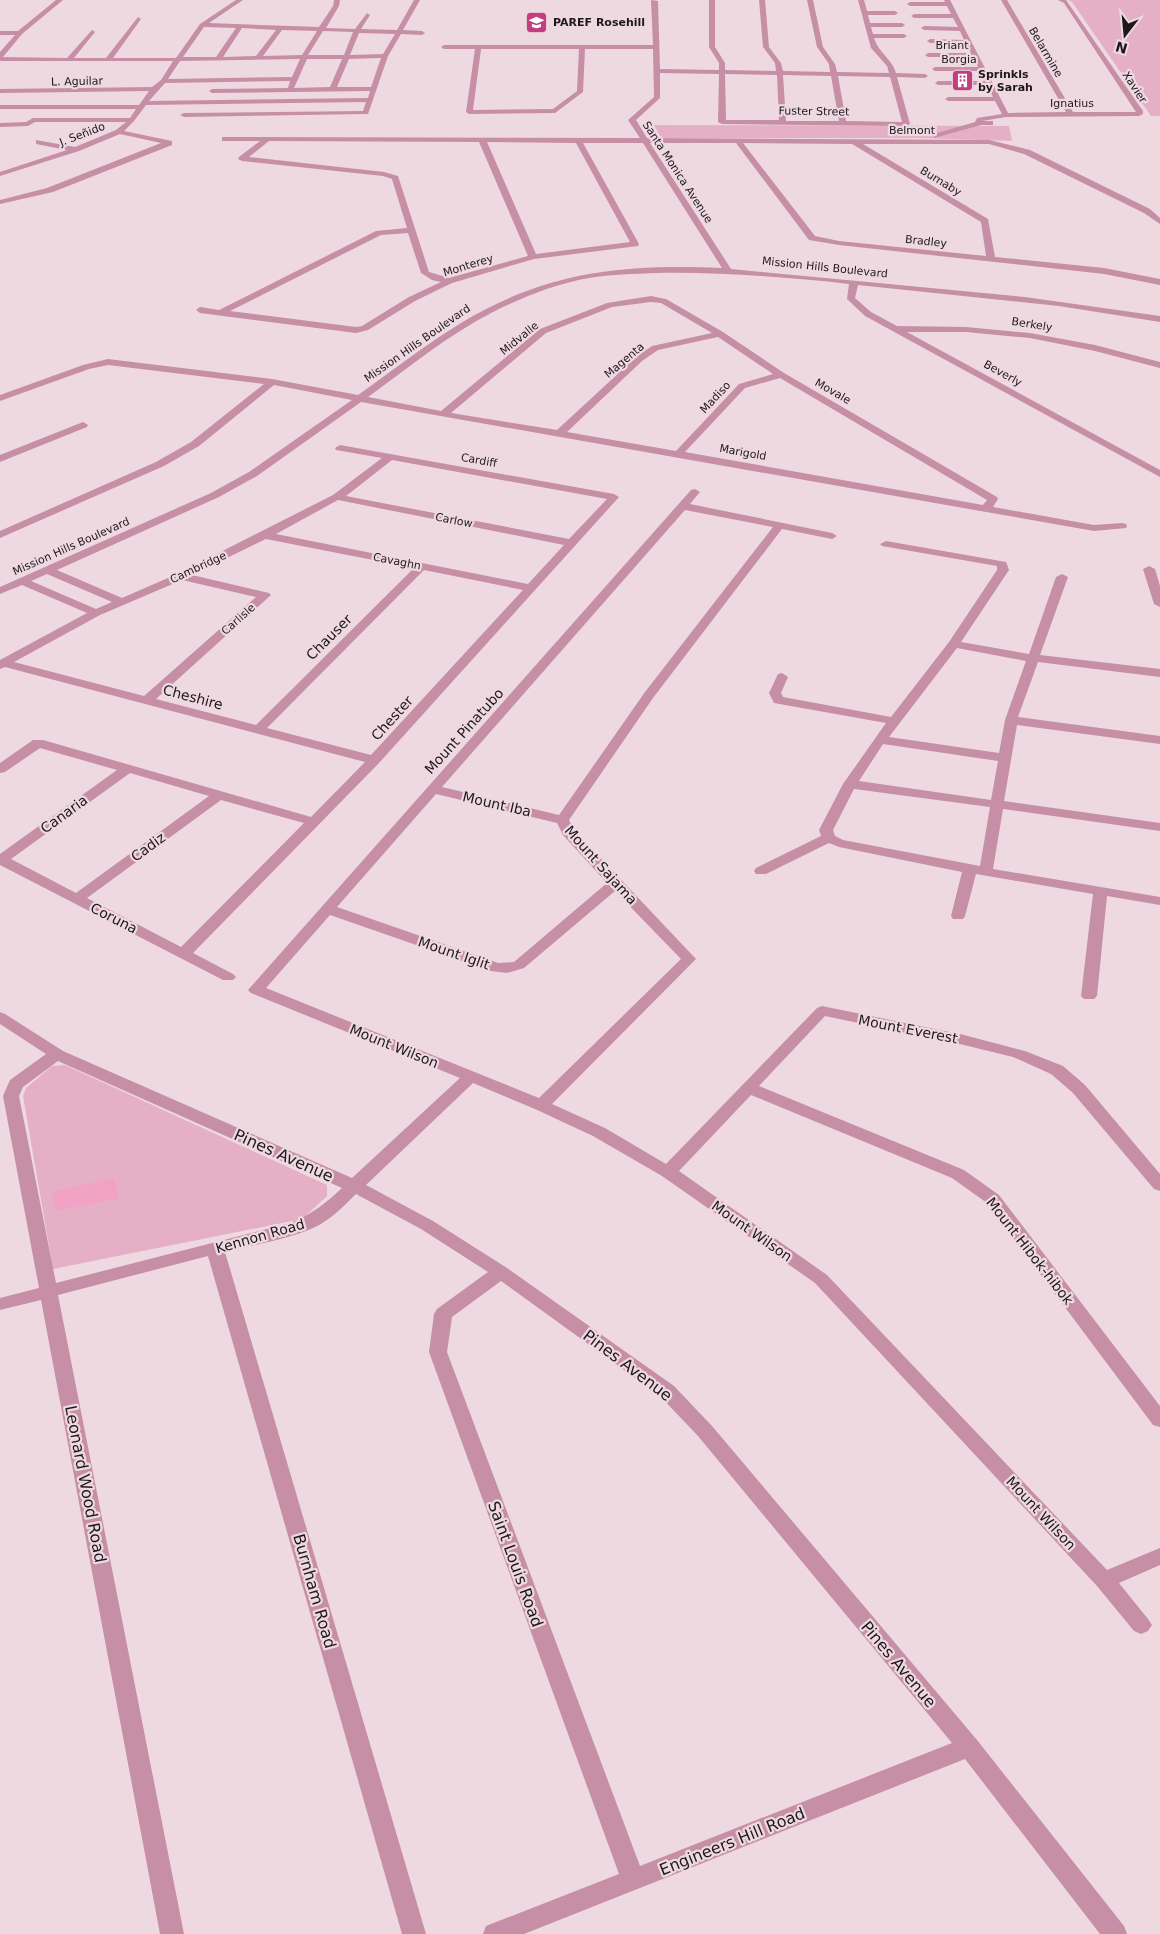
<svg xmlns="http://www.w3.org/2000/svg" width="1160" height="1934" viewBox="0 0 1160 1934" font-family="'DejaVu Sans',sans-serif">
  <rect width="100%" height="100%" fill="#eed9e1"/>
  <g fill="#e5b0c5">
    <polygon points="1068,0 1160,0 1160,116 1151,116 1072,2"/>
    <polygon points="654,125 1009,126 1012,141 920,138 661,138"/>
    <polygon points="65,1065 327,1185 327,1196 302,1219 53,1269 23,1096 26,1088 52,1066"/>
  </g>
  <polygon fill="#f2a2c4" points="114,1178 119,1198 56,1211 52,1192"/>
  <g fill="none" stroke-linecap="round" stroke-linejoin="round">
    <g fill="#c68fa5" fill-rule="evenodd">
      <path d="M56,0H63L22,34L3,57L67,58L92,30L95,32L74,58H106L138,17L141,19L113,58H176L200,24L236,0H243L209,23L319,27L333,6L334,0H340L339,6L326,28L355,29L367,13L370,15L361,29L397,30L414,0H420L403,30L422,31L425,33L422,35L401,34L388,56L368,114L184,117L180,115L184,113L363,111L366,102L146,105L134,121L124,131L172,141V145L53,192L0,204V200L47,188L161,143L120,134L79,151L0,176V172L67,150L36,144V140L75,147L116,130L126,122H35L28,126L0,127V123L26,122L33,118H130L136,109H0V105H139L149,91L0,93V89L152,87L161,80L173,61H0V52L15,35H0V31H18ZM204,27L236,28L216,57H183ZM242,28L276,30L256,56L223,57ZM282,30L317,31L302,55L263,56ZM323,31L353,32L344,55H308ZM359,33L395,34L383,54L350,55ZM381,58L371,87H337L349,59ZM300,59L292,77L168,79L180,61ZM307,59H342L330,87L294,88ZM290,81L288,88L212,89L209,91L212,93L370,91L368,98L149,101L165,83Z"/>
      <path d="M651,0L658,1L660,69L719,70V63L709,47V0H715V47L725,63V70L776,71L775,63L763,47L759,0H765L769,47L781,63L783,71L830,72L829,64L817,47L807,0H813L823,47L835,64L837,72L889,73L887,66L871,48L858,0H864L867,11H895L898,13L895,15H868L870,23H902L905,25L902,27H871L873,34H904L907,36L904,38H874C878,52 892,59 896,73L925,74L928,76L925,78L897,77L910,124L906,126L722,124L718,122L719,74L660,73V98L636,120L647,138L989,140L1030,150L1150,209L1160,218V224L1144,213L1024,154L989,144H863L988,219L995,257L1104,268L1160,279V285L1104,274L839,245L809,240L736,143H650L731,269L1025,297L1160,316V322L1059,306L858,285L855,298L871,312L897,326L966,327L1030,333L1095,345L1160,362V368L1095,351L1030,338L966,332H907L1160,470V477L865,316L847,299L849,284C785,277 721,272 657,273C634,274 611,274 589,278C555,284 523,297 493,312C448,335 408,368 368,397L441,411L540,329L607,303L651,296L666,299L723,332L784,373L997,497L998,499L993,507L1094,525L1122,523L1126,524L1127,526L1126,528L1094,531L361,402L257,476L219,497L57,570L122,598L177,574L333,495L382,458L336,450L335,448L340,445L614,494L619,497L379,763L193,953L233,974L236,977L233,980H223L0,865V854L117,770L40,748L5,772L0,773V763L33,740H43L311,817L365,762L5,667L0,669V660L87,613L22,585L0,594V587L211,493L249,472L352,400L274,385L199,446L164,466L0,538V531L156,462L191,442L264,384L108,365L89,369L0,401V395L83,365L108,359L272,379L358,395C392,371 426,344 461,323C547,271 624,264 722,268L643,143H583L639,244L638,246L534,259L452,283L415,301L368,330L356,333L200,313L196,310L200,307L219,310L376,231L407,228L392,179L383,176L242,161L238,159L239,157L260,141H222V137L640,138L628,120L654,97L653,49H585L583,92L555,113L469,114L466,112L475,49H444L441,47L444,45H653ZM481,49H579L577,91L553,109L473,110ZM725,74L777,75L779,120H726ZM783,75L831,76L839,121H786ZM838,76L890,77L902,122L846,121ZM269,141L479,142L528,256L449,278L429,272L398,176L384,172L249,157ZM487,142L576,143L630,242L536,254ZM743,143L852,144L981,222L986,256L839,241L815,236ZM408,233L421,273L432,280L441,282L409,297L362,326L356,327L230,311L381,235ZM651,302L661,303L712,333L652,346L636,357L557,430L451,413L546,333L612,307ZM718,337L773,374L739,384L676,451L567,432L642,361L658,350ZM780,378L987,500L983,505L685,452L745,388ZM392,460L607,499L569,539L346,496ZM338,500L564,545L528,584L276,534ZM266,539L414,568L256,725L156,699L271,595L269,593L192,575ZM424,570L523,590L371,755L267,728ZM47,574L112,602L96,609L31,581ZM182,580L256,597L144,696L14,662L100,615ZM130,773L209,796L76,893L11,859ZM221,800L304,823L181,947L87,898Z"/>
      <polygon points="944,0 950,0 1008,113 1066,112 1001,0 1007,0 1073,112 1136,112 1064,3 1058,0 1066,0 1143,111 1143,114 1139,116 1006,117 982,121 993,121 993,125 981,125 934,138 934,134 975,122 977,118 1002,114 995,101 948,101 945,99 948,97 993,97 987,85 938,85 935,83 938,81 985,81 980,71 935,71 932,69 935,67 978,67 973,57 928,57 925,55 928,53 971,53 966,44 930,43 927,41 930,39 964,40 960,31 924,30 921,28 924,26 958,27 953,18 914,18 911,16 914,14 951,14 947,6 910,6 907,4 910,2 945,2"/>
      <polygon points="83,422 88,425 87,427 0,462 0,455"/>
      <path d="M695,489L700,492L690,504L832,533L837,536L832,539L782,529L653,698L569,820L574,830L696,959L552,1104L605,1128L666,1164L817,1008L822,1006L964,1035L1025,1051L1063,1066L1085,1085L1160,1174V1191L1154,1189L1073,1093L1051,1074L1013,1057L964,1045L825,1016L759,1086L964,1170L999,1195L1160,1406V1427L1153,1425L987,1203L952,1178L751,1095L679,1171L827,1275L1107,1570L1160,1548V1565L1119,1583L1148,1619L1152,1625L1148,1631L1141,1634L1134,1631L1097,1586L815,1283L662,1176L593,1136L535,1109L473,1083L366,1185L433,1221L507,1268L674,1386L712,1426L977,1740L1124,1926L1127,1934H1100L965,1759L524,1934H483L486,1926L619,1874L429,1352L434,1314L437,1309L488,1272L421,1229L356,1194C345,1205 334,1216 321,1224C294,1239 254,1244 225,1252L426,1934H402L208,1256L58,1295L184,1934H160L41,1300L0,1310V1298L39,1288L3,1096L10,1080L46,1054L0,1024V1012L5,1014L63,1051L352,1178L460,1078L251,993L248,990L691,490ZM685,510L773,527L645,692L559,815L442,787ZM436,794L557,823L563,835L607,883L514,962L498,963L337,907ZM615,891L681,959L539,1098L266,988L330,915L491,971L507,973L524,968ZM58,1061L342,1188C326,1203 311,1215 290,1223L56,1283L19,1096L23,1087ZM501,1281L660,1396L698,1436L952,1743L640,1866L447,1352L452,1317Z"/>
      <path d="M886,541L1006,562L1009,570L961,642L1029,654L1056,577L1062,574L1068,577L1040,655L1160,669V677L1038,662L1018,717L1160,736V744L1017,725L1004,801L1160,823V831L1003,809L993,869L1160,897V905L1107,896L1097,996L1094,999H1084L1081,996L1093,894L976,874L965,916L963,919H953L951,916L962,872L839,847L829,843L766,874H756L754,871L756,868L821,836L819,830L843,784L886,723L774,703L769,693L778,674L782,673L788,677L781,693L783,697L891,717L949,642L997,570V566L882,546L880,544ZM957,648L1026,661L1005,720L999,753L889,737ZM883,744L998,761L991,800L859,781ZM854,789L990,807L980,866L843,840L835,836L833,830Z"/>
      <polygon points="1149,566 1155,569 1160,586 1160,607 1154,604 1143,569"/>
    </g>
  </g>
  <defs>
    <symbol id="school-square" viewBox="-11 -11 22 22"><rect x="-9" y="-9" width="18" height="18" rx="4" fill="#c23e81" stroke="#eed9e1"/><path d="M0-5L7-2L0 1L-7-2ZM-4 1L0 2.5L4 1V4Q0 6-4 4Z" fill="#fff"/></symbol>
    <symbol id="building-square" viewBox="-11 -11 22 22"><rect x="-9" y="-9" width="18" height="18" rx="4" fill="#c23e81" stroke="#eed9e1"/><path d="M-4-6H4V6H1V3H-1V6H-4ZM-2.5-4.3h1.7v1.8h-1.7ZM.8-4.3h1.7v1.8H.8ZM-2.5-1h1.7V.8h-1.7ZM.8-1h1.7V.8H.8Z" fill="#fff"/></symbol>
  </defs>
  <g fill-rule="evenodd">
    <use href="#school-square" x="524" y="10" width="25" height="25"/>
    <use href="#building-square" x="950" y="68" width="25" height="25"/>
  </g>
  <g text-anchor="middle" stroke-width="4.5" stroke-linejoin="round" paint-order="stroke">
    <g font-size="11" font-weight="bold" fill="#1f181b" stroke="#eed9e1" text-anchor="start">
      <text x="553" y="26">PAREF Rosehill</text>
      <text x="978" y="78">Sprinkls<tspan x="978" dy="13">by Sarah</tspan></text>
    </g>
    <g font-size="11" fill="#1f181b" stroke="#eed9e1">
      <text x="952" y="49">Briant</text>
      <text transform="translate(1046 52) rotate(60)" y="4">Belarmine</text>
      <text x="959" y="63">Borgia</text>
      <text transform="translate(77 81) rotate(-1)" y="4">L. Aguilar</text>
      <text transform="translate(1135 87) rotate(57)" y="4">Xavier</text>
      <text x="1072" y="107">Ignatius</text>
      <text transform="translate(814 111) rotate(1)" y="4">Fuster Street</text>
      <text x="912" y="134">Belmont</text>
      <text transform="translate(82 134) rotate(-21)" y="4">J. Señido</text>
      <text transform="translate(678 172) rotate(57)" y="4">Santa Monica Avenue</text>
      <text transform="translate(941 181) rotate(31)" y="4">Burnaby</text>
      <text transform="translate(926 241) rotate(6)" y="4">Bradley</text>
      <text transform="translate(468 265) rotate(-17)" y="4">Monterey</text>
      <text transform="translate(825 267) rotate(6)" y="4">Mission Hills Boulevard</text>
      <text transform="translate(1032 324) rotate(9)" y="4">Berkely</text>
      <text transform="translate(519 338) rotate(-39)" y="4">Midvalle</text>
      <text transform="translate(417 343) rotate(-35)" y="4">Mission Hills Boulevard</text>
      <text transform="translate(624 360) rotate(-40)" y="4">Magenta</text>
      <text transform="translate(1003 373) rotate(29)" y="4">Beverly</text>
      <text transform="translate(833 391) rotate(30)" y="4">Movale</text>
      <text transform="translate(715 397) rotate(-47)" y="4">Madiso</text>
      <text transform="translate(743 452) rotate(10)" y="4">Marigold</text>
      <text transform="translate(479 460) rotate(10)" y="4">Cardiff</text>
      <text transform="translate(454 520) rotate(11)" y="4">Carlow</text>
      <text transform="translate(71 546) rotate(-24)" y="4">Mission Hills Boulevard</text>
      <text transform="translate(397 561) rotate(11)" y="4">Cavaghn</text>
      <text transform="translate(198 567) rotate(-25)" y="4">Cambridge</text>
      <text transform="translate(238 619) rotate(-42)" y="4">Carlisle</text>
    </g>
    <g font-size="14" fill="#1f181b" stroke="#eed9e1">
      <text transform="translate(329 637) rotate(-45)" y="5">Chauser</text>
      <text transform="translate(193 697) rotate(15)" y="5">Cheshire</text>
      <text transform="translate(392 718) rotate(-48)" y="5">Chester</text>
      <text transform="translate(464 731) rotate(-48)" y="5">Mount Pinatubo</text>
      <text transform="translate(497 804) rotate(13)" y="5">Mount Iba</text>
      <text transform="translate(64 814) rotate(-36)" y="5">Canaria</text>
      <text transform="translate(148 847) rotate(-36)" y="5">Cadiz</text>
      <text transform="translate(601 865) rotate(48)" y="5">Mount Sajama</text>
      <text transform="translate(114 918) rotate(27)" y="5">Coruna</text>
      <text transform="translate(454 953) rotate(19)" y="5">Mount Iglit</text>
      <text transform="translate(908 1029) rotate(11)" y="5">Mount Everest</text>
      <text transform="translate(394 1046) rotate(22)" y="5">Mount Wilson</text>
      <text transform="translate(752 1231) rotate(35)" y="5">Mount Wilson</text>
      <text transform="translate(260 1236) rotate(-16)" y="5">Kennon Road</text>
      <text transform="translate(1030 1251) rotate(52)" y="5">Mount Hibok-hibok</text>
      <text transform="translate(1041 1513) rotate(47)" y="5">Mount Wilson</text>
    </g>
    <g font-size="16" fill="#1f181b" stroke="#eed9e1">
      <text transform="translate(284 1155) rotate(24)" y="6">Pines Avenue</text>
      <text transform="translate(628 1365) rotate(37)" y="6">Pines Avenue</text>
      <text transform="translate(86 1484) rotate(79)" y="6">Leonard Wood Road</text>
      <text transform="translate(516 1564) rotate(70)" y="6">Saint Louis Road</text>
      <text transform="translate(315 1591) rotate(74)" y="6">Burnham Road</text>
      <text transform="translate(899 1664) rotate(50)" y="6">Pines Avenue</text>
      <text transform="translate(732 1841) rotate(-22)" y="6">Engineers Hill Road</text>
    </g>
  </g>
  <g transform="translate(1125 35) rotate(196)" stroke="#eed9e1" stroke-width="4" paint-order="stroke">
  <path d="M0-4L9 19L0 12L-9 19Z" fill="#1f181b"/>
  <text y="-8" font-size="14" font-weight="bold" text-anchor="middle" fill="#1f181b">N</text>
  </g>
</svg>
